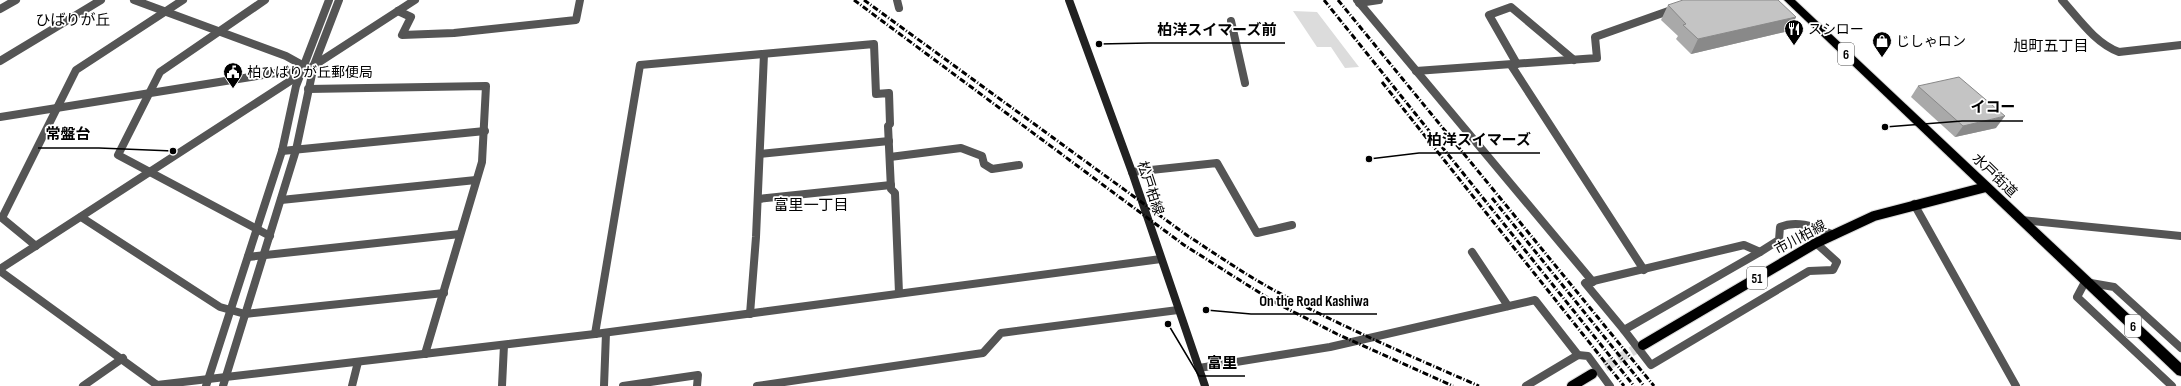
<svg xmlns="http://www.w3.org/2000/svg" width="2181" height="386" viewBox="0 0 2181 386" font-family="'Sofia Sans Condensed','Noto Sans JP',sans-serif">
  <rect width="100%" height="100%" fill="#fff"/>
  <polygon fill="#dcdcdc" points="1293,11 1317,12 1359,67 1345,68 1331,47 1317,47"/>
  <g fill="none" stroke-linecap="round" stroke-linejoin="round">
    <polyline stroke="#d9d9d9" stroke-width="10" stroke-dasharray="10 5" stroke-linecap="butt" points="1592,374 1643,345"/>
    <defs>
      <g id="primary">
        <polyline points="1643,345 1816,243 1874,216 1986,187"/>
        <polyline points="1572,386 1592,374"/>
      </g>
      <polygon id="trunk" points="1784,0 1795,0 2181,363 2181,376 2177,375"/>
    </defs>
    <use href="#primary" stroke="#dbdbdb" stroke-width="12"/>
    <use href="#trunk" stroke="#dbdbdb" stroke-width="2"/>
    <g stroke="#555" stroke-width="8">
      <polyline points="134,0 286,56 304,66"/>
      <polyline points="265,0 160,72 118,155 270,236"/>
      <polyline points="897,0 899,8"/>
      <polyline points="1357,0 1593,282"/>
      <path d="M2062,0C2079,19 2095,43 2119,52L2181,45"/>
      <polyline points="1359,3 1379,0"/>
      <polyline points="0,9 16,0"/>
      <polyline points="398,11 411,17 402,35 454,33 576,20 580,0"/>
      <polyline points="1231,21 1245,83"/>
      <polyline points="0,61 101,0"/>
      <polyline points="1517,64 1489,15 1511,7 1574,60"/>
      <polyline points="1511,65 1644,270"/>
      <polyline points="1416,71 1597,58 1595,37 1674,9"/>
      <polyline points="308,89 486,86 482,162 425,354"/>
      <polyline points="0,117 282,72 301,74"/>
      <polyline points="282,151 485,131"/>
      <polyline points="760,154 889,141"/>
      <polyline points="890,157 961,148 982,156 984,164 992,169 1019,165"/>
      <polyline points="1132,172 1217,163 1257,233 1292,225"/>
      <polyline points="758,199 891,185"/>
      <polyline points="281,200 476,180"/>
      <polyline points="1914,204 2016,386"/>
      <polyline points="81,217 220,307 245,314 444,293"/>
      <polyline points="2021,220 2181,236"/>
      <polygon points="1744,245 1760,252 1624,330 1585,283"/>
      <polyline points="36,246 2,218 76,70 183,0"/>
      <polyline points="1472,252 1508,306"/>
      <path d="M1760,252L1779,240L1780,227C1799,219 1816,228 1834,235"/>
      <polyline points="248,257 460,234"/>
      <polyline points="0,271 157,385 595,334 1161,259"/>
      <polyline points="750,314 756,237 764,54"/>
      <polyline points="1624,330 1651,365 1809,271 1833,270 1837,262 1816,243"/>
      <polyline points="595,334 640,65 874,44 876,94 889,93 890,124 888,126 891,189 895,193 899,293"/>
      <polyline points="1199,368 1330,347 1535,300 1578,355"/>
      <polyline points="83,386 123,358"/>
      <polyline points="352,386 358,362"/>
      <polyline points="502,386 504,345"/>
      <polyline points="623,386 698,375 697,386"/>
      <polyline points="757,386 983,353 1001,333 1178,310"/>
      <polyline points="1526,386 1578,355 1588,356 1610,386"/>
      <polyline points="2172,386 2077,297 2085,282 2114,287 2181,348"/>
    </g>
    <g stroke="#555" stroke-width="8">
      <polyline points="0,269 415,0"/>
      <polyline points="206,386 282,151 296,86 329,0"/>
      <polyline points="223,386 296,150 314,65 339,0"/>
      <polyline points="604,386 606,333"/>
    </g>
    <polyline stroke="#222" stroke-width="8" points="1069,0 1132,172 1205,386"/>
    <use href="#primary" stroke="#000" stroke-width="10"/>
    <use href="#trunk" fill="#000" fill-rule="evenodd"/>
    <g stroke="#000" stroke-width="3" stroke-dasharray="6 2 1 2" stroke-linecap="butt">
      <polyline points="854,0 1184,245 1276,303 1337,334 1453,386"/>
      <path d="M864,0L1188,236C1219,256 1250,278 1283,295C1347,329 1413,357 1479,386"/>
      <polyline points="1324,0 1634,386"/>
      <polyline points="1338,0 1654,386"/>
      <polyline points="1382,82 1624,386"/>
      <polyline points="1492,198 1644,386"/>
    </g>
  </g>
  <g fill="#a9a9a9">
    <polygon points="1668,5 1796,17 1789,31 1691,54 1676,39 1678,36 1661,20"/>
    <polygon points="1918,86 1996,128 1955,137 1911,97"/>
  </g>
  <g fill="#898989">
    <polygon points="1796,17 1789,31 1691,54 1698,39"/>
    <polygon points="2005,116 1996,128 1955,137 1963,126"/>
  </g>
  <g fill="#c4c4c4" stroke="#898989">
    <polygon points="1683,0 1778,0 1796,17 1698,39 1683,25 1686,24 1668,5"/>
    <polygon points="1959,77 2005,116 1963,126 1918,86"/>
  </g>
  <defs>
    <symbol id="restaurant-pin" viewBox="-11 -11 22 30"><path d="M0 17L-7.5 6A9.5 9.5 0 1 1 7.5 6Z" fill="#000" stroke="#fff"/><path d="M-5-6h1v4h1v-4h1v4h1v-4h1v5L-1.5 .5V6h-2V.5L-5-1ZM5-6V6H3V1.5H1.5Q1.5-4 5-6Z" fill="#fff"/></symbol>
    <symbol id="shop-pin" viewBox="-11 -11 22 30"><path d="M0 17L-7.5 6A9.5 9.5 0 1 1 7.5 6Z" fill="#000" stroke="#fff"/><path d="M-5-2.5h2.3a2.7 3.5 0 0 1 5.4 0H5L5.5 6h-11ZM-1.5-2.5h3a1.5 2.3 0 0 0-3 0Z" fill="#fff"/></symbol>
    <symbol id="civic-pin" viewBox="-11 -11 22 30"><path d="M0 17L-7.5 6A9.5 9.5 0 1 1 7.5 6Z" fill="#000" stroke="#fff"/><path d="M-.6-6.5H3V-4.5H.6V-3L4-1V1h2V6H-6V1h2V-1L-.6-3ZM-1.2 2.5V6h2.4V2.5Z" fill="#fff"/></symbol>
  </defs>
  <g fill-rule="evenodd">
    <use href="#restaurant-pin" x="1783" y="18" width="22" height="30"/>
    <use href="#shop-pin" x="1871" y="30" width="22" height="30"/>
    <use href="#civic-pin" x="222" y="61" width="22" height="30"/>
  </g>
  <g text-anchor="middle" stroke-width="3.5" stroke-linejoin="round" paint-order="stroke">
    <g fill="#fff" stroke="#4c4c4c" stroke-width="1">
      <rect x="1838" y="43" width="16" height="22" rx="3"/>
      <rect x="1747" y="267" width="20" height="22" rx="3"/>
      <rect x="2125" y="315" width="16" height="22" rx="3"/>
    </g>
    <g font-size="13" font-weight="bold" fill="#000">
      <text x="1846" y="59">6</text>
      <text x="1757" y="283">51</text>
      <text x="2133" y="331">6</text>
    </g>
    <g font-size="14" fill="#000" stroke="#fff" text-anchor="start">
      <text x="1808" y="34">スシロー</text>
      <text x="1896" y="46">じしゃロン</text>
      <text x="247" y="77">柏ひばりが丘郵便局</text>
    </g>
    <g font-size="14" fill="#000" stroke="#fff">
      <text transform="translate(1995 175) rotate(44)" y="5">水戸街道</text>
      <text transform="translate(1151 188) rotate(72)" y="5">松戸柏線</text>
      <text transform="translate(1800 237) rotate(-28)" y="5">市川柏線</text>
    </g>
    <g font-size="15" fill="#000" stroke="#fff">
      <text x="73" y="25">ひばりが丘</text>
      <text x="2051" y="51">旭町五丁目</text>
      <text x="811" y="210">富里一丁目</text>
    </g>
  </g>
  <path fill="none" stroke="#000" stroke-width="1.5" d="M1099 44L1149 43H1285M1885 127L1962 121H2023M173 151L99 148H38M1369 159L1419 153H1540M1206 310L1251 314H1377M1168 324L1199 376H1245"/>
  <g fill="#000" stroke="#fff" stroke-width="1.5">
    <circle cx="1099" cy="44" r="4"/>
    <circle cx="1885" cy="127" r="4"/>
    <circle cx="173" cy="151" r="4"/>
    <circle cx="1369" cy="159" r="4"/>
    <circle cx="1206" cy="310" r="4"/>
    <circle cx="1168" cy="324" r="4"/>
  </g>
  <g font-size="15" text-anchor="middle" font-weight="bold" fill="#000" stroke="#fff" stroke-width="3.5" stroke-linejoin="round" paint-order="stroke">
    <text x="1217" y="35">柏洋スイマーズ前</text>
    <text x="1993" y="112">イコー</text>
    <text x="68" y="139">常盤台</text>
    <text x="1479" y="145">柏洋スイマーズ</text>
    <text x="1314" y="306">On the Road Kashiwa</text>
    <text x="1222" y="368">富里</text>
  </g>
</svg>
